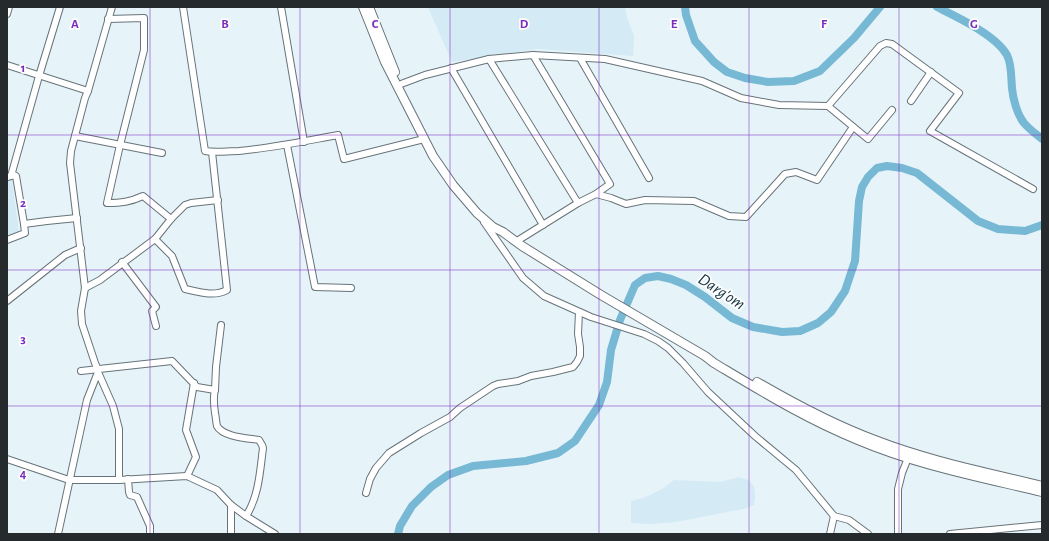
<svg xmlns="http://www.w3.org/2000/svg" width="1049" height="541" viewBox="0 0 1049 541" font-family="'Alegreya Sans',sans-serif">
  <rect width="100%" height="100%" fill="#e6f4fa"/>
  <g fill="#d4eaf4">
    <polygon points="428,7 625,7 627,17 634,36 633,56 537,49 452,62"/>
    <polygon points="7,180 12,180 19,233 7,237"/>
    <polygon points="739,477 748,480 752,484 754,487 755,497 754,505 743,509 676,522 651,524 631,523 631,501 646,497 664,488 674,480 720,482"/>
  </g>
  <g fill="none" stroke-linecap="round" stroke-linejoin="round">
    <g stroke="#77b8d4" stroke-width="8">
      <polyline points="685,7 686,15 695,41 714,62 727,72 745,78 768,82 794,81 820,71 854,38 880,7"/>
      <path d="M937,7C957,17 996,35 1007,55C1012,65 1011,78 1012,88C1013,99 1017,114 1024,123C1029,129 1036,134 1042,139"/>
      <polyline points="398,534 400,526 412,506 431,487 448,475 473,466 526,461 558,453 575,441 599,405 607,382 611,350 620,320 635,285 645,278 658,276 671,279 686,285 705,297 732,318 753,327 782,332 800,331 818,323 831,312 845,291 855,261 859,201 862,187 868,177 877,168 887,166 902,168 917,173 978,221 998,229 1025,231 1042,225"/>
    </g>
    <defs>
      <g id="minor">
        <polyline points="112,7 88,91 85,98 71,151 70,163 85,288 81,311 82,324 95,363 98,370 98,372 113,406 119,429 119,480"/>
        <path d="M183,7L205,151C216,153 227,151 239,151C272,148 305,141 338,135L344,159L424,139"/>
        <polyline points="281,7 304,142"/>
        <polyline points="7,14 9,7"/>
        <path d="M108,19L144,18V50L120,145L107,203C121,203 130,202 143,196L171,219"/>
        <polyline points="533,55 610,184 596,194"/>
        <polyline points="580,58 649,178"/>
        <polyline points="489,59 578,203"/>
        <polyline points="7,65 88,91"/>
        <polyline points="451,68 543,225"/>
        <polyline points="401,84 425,75 489,59 533,55 605,59 702,81 741,98 779,105 828,106 880,46 886,43 892,44 959,93 930,131 1033,189"/>
        <polyline points="911,101 931,72"/>
        <polyline points="828,106 868,139 892,110"/>
        <polyline points="75,136 162,153"/>
        <polyline points="287,145 315,287 351,288"/>
        <polyline points="11,176 39,76 60,7"/>
        <polyline points="8,177 14,175 16,176 24,224"/>
        <polyline points="484,222 523,278 544,296 591,317 644,334 658,341 668,348 683,363 708,392 755,436 796,470 834,516 849,520 868,534"/>
        <path d="M155,239L172,256L185,289C199,292 214,297 227,290L212,152"/>
        <polyline points="7,240 25,233 24,224 47,221 77,218"/>
        <polyline points="517,241 578,203 596,194 611,198 626,204 645,200 694,201 729,216 746,217 785,174 796,172 817,180 853,127"/>
        <polyline points="122,262 156,307 152,311 156,326"/>
        <polyline points="85,288 100,280 155,239 171,219 185,205 191,203 218,200"/>
        <polyline points="7,301 65,255 81,248"/>
        <path d="M221,325L216,367L215,390C213,397 214,406 215,413C216,417 216,422 217,426C223,437 247,438 259,440L262,445L263,448C260,471 259,496 246,516"/>
        <polyline points="81,371 172,361 197,387 215,390"/>
        <polyline points="7,459 69,480 119,480 187,476 217,490 231,505 246,516 275,534"/>
        <polyline points="187,476 196,457 186,430 194,383"/>
        <polyline points="128,479 129,492 130,495 137,497 150,526 150,534"/>
        <polyline points="366,493 370,479 376,468 389,453 421,433 450,417 460,408 493,386 498,384 518,381 531,376 553,372 573,367 577,362 580,356 580,347 578,334 579,312"/>
        <polyline points="58,534 87,400 98,372"/>
        <polyline points="231,534 231,505"/>
        <polyline points="830,534 834,516"/>
        <polyline points="898,534 898,489 902,473 908,458"/>
        <polyline points="950,534 1042,525"/>
      </g>
      <g id="major">
        <path d="M363,7L385,62L433,156L453,185L477,213L493,227L503,232L522,246L601,295L705,356L714,363C761,391 808,420 858,440C917,465 980,477 1042,492"/>
        <polyline points="369,7 395,72"/>
        <path d="M757,382C795,404 834,425 875,440C929,461 986,472 1042,486"/>
      </g>
    </defs>
    <use href="#minor" stroke="#677379" stroke-width="8"/>
    <use href="#major" stroke="#677379" stroke-width="10"/>
    <use href="#minor" stroke="#fff" stroke-width="6"/>
    <use href="#major" stroke="#fff" stroke-width="8"/>
  </g>
  <path fill="none" stroke="#7b2cbf" stroke-width="1" stroke-opacity="0.55" d="M150,7V534M300,7V534M450,7V534M599,7V534M749,7V534M899,7V534M7,135H1042M7,270H1042M7,406H1042"/>
  <g text-anchor="middle" stroke-width="3.5" stroke-linejoin="round" paint-order="stroke">
    <g font-size="17" font-style="italic" fill="#153441" stroke="#fefefe">
      <text transform="translate(722 291) rotate(33)" y="6">Darg'om</text>
    </g>
  </g>
  <g font-size="13" text-anchor="middle" font-weight="bold" fill="#7b2cbf" stroke="#fefefe" stroke-width="3.5" stroke-linejoin="round" paint-order="stroke">
    <text x="75" y="28">A</text>
    <text x="225" y="28">B</text>
    <text x="375" y="28">C</text>
    <text x="524" y="28">D</text>
    <text x="674" y="28">E</text>
    <text x="824" y="28">F</text>
    <text x="974" y="28">G</text>
    <text x="23" y="72">1</text>
    <text x="23" y="207">2</text>
    <text x="23" y="343">3</text>
    <text x="23" y="478">4</text>
  </g>
  <rect width="1049" height="541" fill="none" stroke="#252a2d" stroke-width="16"/>
</svg>
